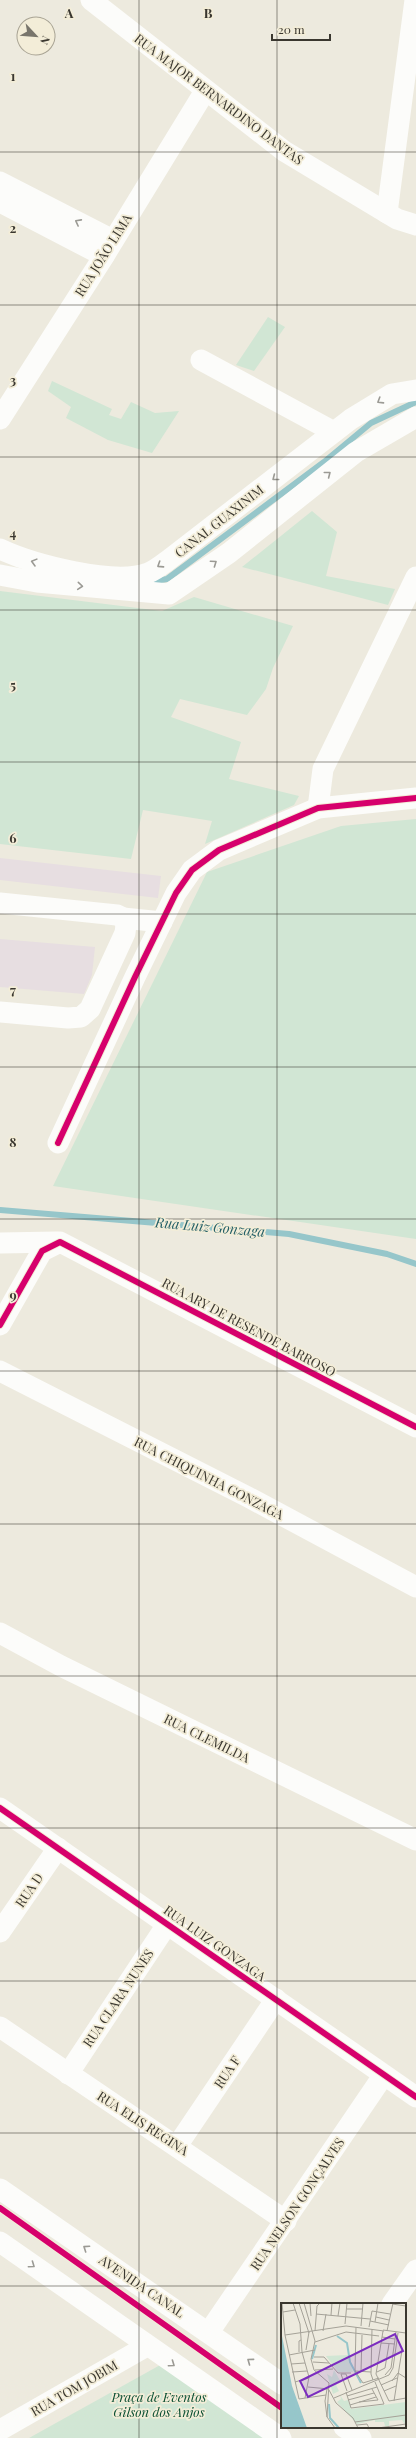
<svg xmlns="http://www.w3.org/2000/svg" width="416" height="2438" viewBox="0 0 416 2438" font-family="'Playfair Display',serif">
  <rect width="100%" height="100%" fill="#edeade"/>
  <g fill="#d1e6d4">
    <polygon points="268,317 285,327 254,371 236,365"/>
    <polygon points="52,381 112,409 109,415 121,419 131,402 155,413 179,411 152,453 108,440 66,418 71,407 48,391"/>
    <polygon points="312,511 337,532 326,576 395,589 388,605 242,567"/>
    <polygon points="0,591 162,611 194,597 293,626 273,668 266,689 247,715 180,699 171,717 241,742 229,779 299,796 294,805 205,844 212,821 143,810 131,859 0,844"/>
    <polygon points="416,819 416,1239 53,1186 207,872 341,826"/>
    <polygon points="162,2364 264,2438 29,2438"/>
  </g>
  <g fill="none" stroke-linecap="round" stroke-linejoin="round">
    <g stroke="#96c6ca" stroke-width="6">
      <polyline points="149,582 167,579 324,462 371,423 416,402"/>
      <polyline points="0,1210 289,1234 387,1254 416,1264"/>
    </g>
  </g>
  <g fill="#e7dee1">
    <polygon points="0,858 161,876 158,898 0,880"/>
    <polygon points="0,939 95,947 92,975 84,994 0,987"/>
  </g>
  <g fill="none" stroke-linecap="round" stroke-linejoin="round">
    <g stroke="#fcfcfa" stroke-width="21">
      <polyline points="91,0 284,151 397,219 416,225"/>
      <polyline points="0,182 113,240"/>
      <polyline points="0,202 104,256"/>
      <polyline points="387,213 415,0"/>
      <polyline points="201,360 334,432"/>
      <polyline points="0,419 104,256 205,91"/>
      <path d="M0,549C32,564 114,586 148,573C156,570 164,563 171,558L351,419L392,394L416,390"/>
      <polyline points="0,575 37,582 169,594 229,553 356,452 416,417"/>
      <polyline points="318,808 323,769 416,577"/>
      <polyline points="0,903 117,915 123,918 126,925 125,933 90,1009 81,1017 68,1018 0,1012"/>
      <polyline points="123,918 162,922"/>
      <polyline points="58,1143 135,977 176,893 192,870 219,850 318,808 416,798"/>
      <polyline points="0,1243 57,1242"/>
      <polyline points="0,1325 42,1251 60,1242 416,1427"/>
      <polyline points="0,1371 248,1497 416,1587"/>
      <polyline points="0,1633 61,1666 416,1840"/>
      <polyline points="0,1808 416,2097"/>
      <polyline points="0,1932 58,1848"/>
      <polyline points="0,2027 286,2221"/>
      <polyline points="68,2074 168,1923"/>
      <polyline points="177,2146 276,1999"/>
      <polyline points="0,2189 282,2384"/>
      <polyline points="0,2242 281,2438"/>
      <polyline points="392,2304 416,2270"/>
      <polyline points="209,2332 383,2076"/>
      <polyline points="344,2427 361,2438"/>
      <polyline points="0,2430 147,2346"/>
    </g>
    <defs>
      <g id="cycleway">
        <polyline points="58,1143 135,977 176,893 192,870 219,850 318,808 416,798"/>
        <polyline points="0,1325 42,1251 60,1242 416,1427"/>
        <polyline points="0,1808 416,2097"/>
        <polyline points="0,2208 282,2408"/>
      </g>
    </defs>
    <use href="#cycleway" stroke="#f3edd8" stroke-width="8"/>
    <use href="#cycleway" stroke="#d6006c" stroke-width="6"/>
  </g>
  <defs><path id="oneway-chevron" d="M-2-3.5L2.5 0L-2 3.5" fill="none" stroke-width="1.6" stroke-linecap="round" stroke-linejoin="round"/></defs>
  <g stroke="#9b9a94">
    <use href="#oneway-chevron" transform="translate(78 222) rotate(-152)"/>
    <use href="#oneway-chevron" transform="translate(380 401) rotate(148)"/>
    <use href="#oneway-chevron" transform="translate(328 474) rotate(-38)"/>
    <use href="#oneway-chevron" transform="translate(275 478) rotate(142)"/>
    <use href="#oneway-chevron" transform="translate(34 562) rotate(-165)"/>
    <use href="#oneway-chevron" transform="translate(214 563) rotate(-35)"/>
    <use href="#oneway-chevron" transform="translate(160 565) rotate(147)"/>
    <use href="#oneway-chevron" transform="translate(80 586) rotate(5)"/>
    <use href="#oneway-chevron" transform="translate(86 2248) rotate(-146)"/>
    <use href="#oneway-chevron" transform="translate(32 2265) rotate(35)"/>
    <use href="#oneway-chevron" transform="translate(250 2361) rotate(-144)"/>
    <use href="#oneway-chevron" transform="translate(172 2364) rotate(35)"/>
  </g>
  <path fill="none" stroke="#3a372f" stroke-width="1" stroke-opacity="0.55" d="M139,0V2438M277,0V2438M0,152H416M0,305H416M0,457H416M0,610H416M0,762H416M0,914H416M0,1067H416M0,1219H416M0,1371H416M0,1524H416M0,1676H416M0,1828H416M0,1981H416M0,2133H416M0,2286H416"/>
  <g text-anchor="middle" stroke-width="3.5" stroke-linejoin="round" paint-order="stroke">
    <g font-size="13" fill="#3a372f" stroke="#f3edd8">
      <text transform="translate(219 99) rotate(37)" y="5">RUA MAJOR BERNARDINO DANTAS</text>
      <text transform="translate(103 255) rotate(-58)" y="5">RUA JOÃO LIMA</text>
      <text transform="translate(219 521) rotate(-38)" y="5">CANAL GUAXINIM</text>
      <text transform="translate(249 1327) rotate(28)" y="5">RUA ARY DE RESENDE BARROSO</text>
      <text transform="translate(209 1478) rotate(27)" y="5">RUA CHIQUINHA GONZAGA</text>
      <text transform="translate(207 1738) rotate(26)" y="5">RUA CLEMILDA</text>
      <text transform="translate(29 1890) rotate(-56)" y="5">RUA D</text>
      <text transform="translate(215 1943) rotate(35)" y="5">RUA LUIZ GONZAGA</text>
      <text transform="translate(118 1998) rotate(-56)" y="5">RUA CLARA NUNES</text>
      <text transform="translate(227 2072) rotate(-56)" y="5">RUA F</text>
      <text transform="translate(143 2123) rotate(33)" y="5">RUA ELIS REGINA</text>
      <text transform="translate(297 2204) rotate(-56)" y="5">RUA NELSON GONÇALVES</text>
      <text transform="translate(142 2286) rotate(34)" y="5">AVENIDA CANAL</text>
      <text transform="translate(74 2388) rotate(-30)" y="5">RUA TOM JOBIM</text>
    </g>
    <g font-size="13" font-style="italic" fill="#0a4f32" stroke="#f3edd8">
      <text x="159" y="2402">Praça de Eventos<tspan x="159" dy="15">Gilson dos Anjos</tspan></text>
    </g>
    <g font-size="14" font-style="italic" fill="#235f66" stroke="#f3edd8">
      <text transform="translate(210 1227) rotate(5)" y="5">Rua Luiz Gonzaga</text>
    </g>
  </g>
  <g transform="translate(281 2303)">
    <rect width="125" height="125" fill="#edeade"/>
    <path d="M67,52L72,69H57L45,53ZM53,67L60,79L55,82L58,88L52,91L46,71L51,74ZM59,92L63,98L67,97L70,106L125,99L124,121L121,117L108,118V123H104L103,119H94V117L76,121L56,99L60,96Z" fill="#d1e6d4"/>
    <path d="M0,28L11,83L26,125H0Z" fill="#96c6ca"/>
    <path fill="none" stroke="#96c6ca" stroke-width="2" d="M56,33L66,40L69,59L80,80M31,56L35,42M48,101L49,115L58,125"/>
    <path fill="none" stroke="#a5a298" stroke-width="1" d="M1,0L4,32L18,96L45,92M12,0L19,21L21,49L28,74L24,95M18,0L28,30M23,0L34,38L30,56L33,67L48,80L46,114M29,0L30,13M111,1L125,3M66,6H82M2,9L14,7M35,11L89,16M50,12L51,0M57,13L59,0M95,14L108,17M89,18L108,22M94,19L97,0M64,21L66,0M80,23L82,0M75,24L74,68L90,69M88,24L91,8L109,11M91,26L90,71L92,77M102,27L125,30M34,28L36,3L39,0M42,28L45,11M102,28L95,71L108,98L125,95M106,28L112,0M4,32L65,23L103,28M101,34L114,36M34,39L65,29L98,33M100,40L114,41M25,47L28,29M18,49V38L20,37M8,52L34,47M33,54H43L57,70H70M32,59L48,60M10,61L24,60M34,67L52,66M74,68L82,80L98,75M11,69L26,68M80,69L81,32M96,69L104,65L108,41M104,72L110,65L115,29M111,78L117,70L125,75M14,79L28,75M100,82L116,75M27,84L48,86M46,86L44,98L46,114L54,125M48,87L55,100L72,115L77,125M66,88L60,71H65L71,87M103,88L115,83M65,89L70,105L103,101L94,79M66,93L96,84M53,95L108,72L112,65L117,30M67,97L93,90M113,98L121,47M78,99L97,97L91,86M69,102L95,94M74,119L125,112M76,122L86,121L88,125M97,125L125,121"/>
    <path fill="#7b2cbf" fill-opacity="0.15" stroke="#7b2cbf" stroke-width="2" d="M114,31L122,48L27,94L19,78Z"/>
    <rect width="125" height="125" fill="none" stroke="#3a372f" stroke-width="2"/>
  </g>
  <g font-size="13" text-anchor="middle" font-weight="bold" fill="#3a372f" stroke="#f3edd8" stroke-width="3.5" stroke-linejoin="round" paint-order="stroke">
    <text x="69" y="18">A</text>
    <text x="208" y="18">B</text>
    <text x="13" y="81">1</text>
    <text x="13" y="233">2</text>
    <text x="13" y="385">3</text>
    <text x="13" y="538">4</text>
    <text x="13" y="690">5</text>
    <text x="13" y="843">6</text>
    <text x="13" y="995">7</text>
    <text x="13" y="1147">8</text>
    <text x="13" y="1300">9</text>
  </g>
  <g transform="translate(36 36) rotate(116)"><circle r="19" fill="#f3edd8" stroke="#a9a494"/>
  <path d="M0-3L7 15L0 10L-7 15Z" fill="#79766c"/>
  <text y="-6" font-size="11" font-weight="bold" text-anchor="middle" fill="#3a372f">N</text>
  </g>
  <path d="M272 34v6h58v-6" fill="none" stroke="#3a372f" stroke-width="2"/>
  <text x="278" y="34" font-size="12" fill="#3a372f" stroke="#f3edd8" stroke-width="3" paint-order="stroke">20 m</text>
</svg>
